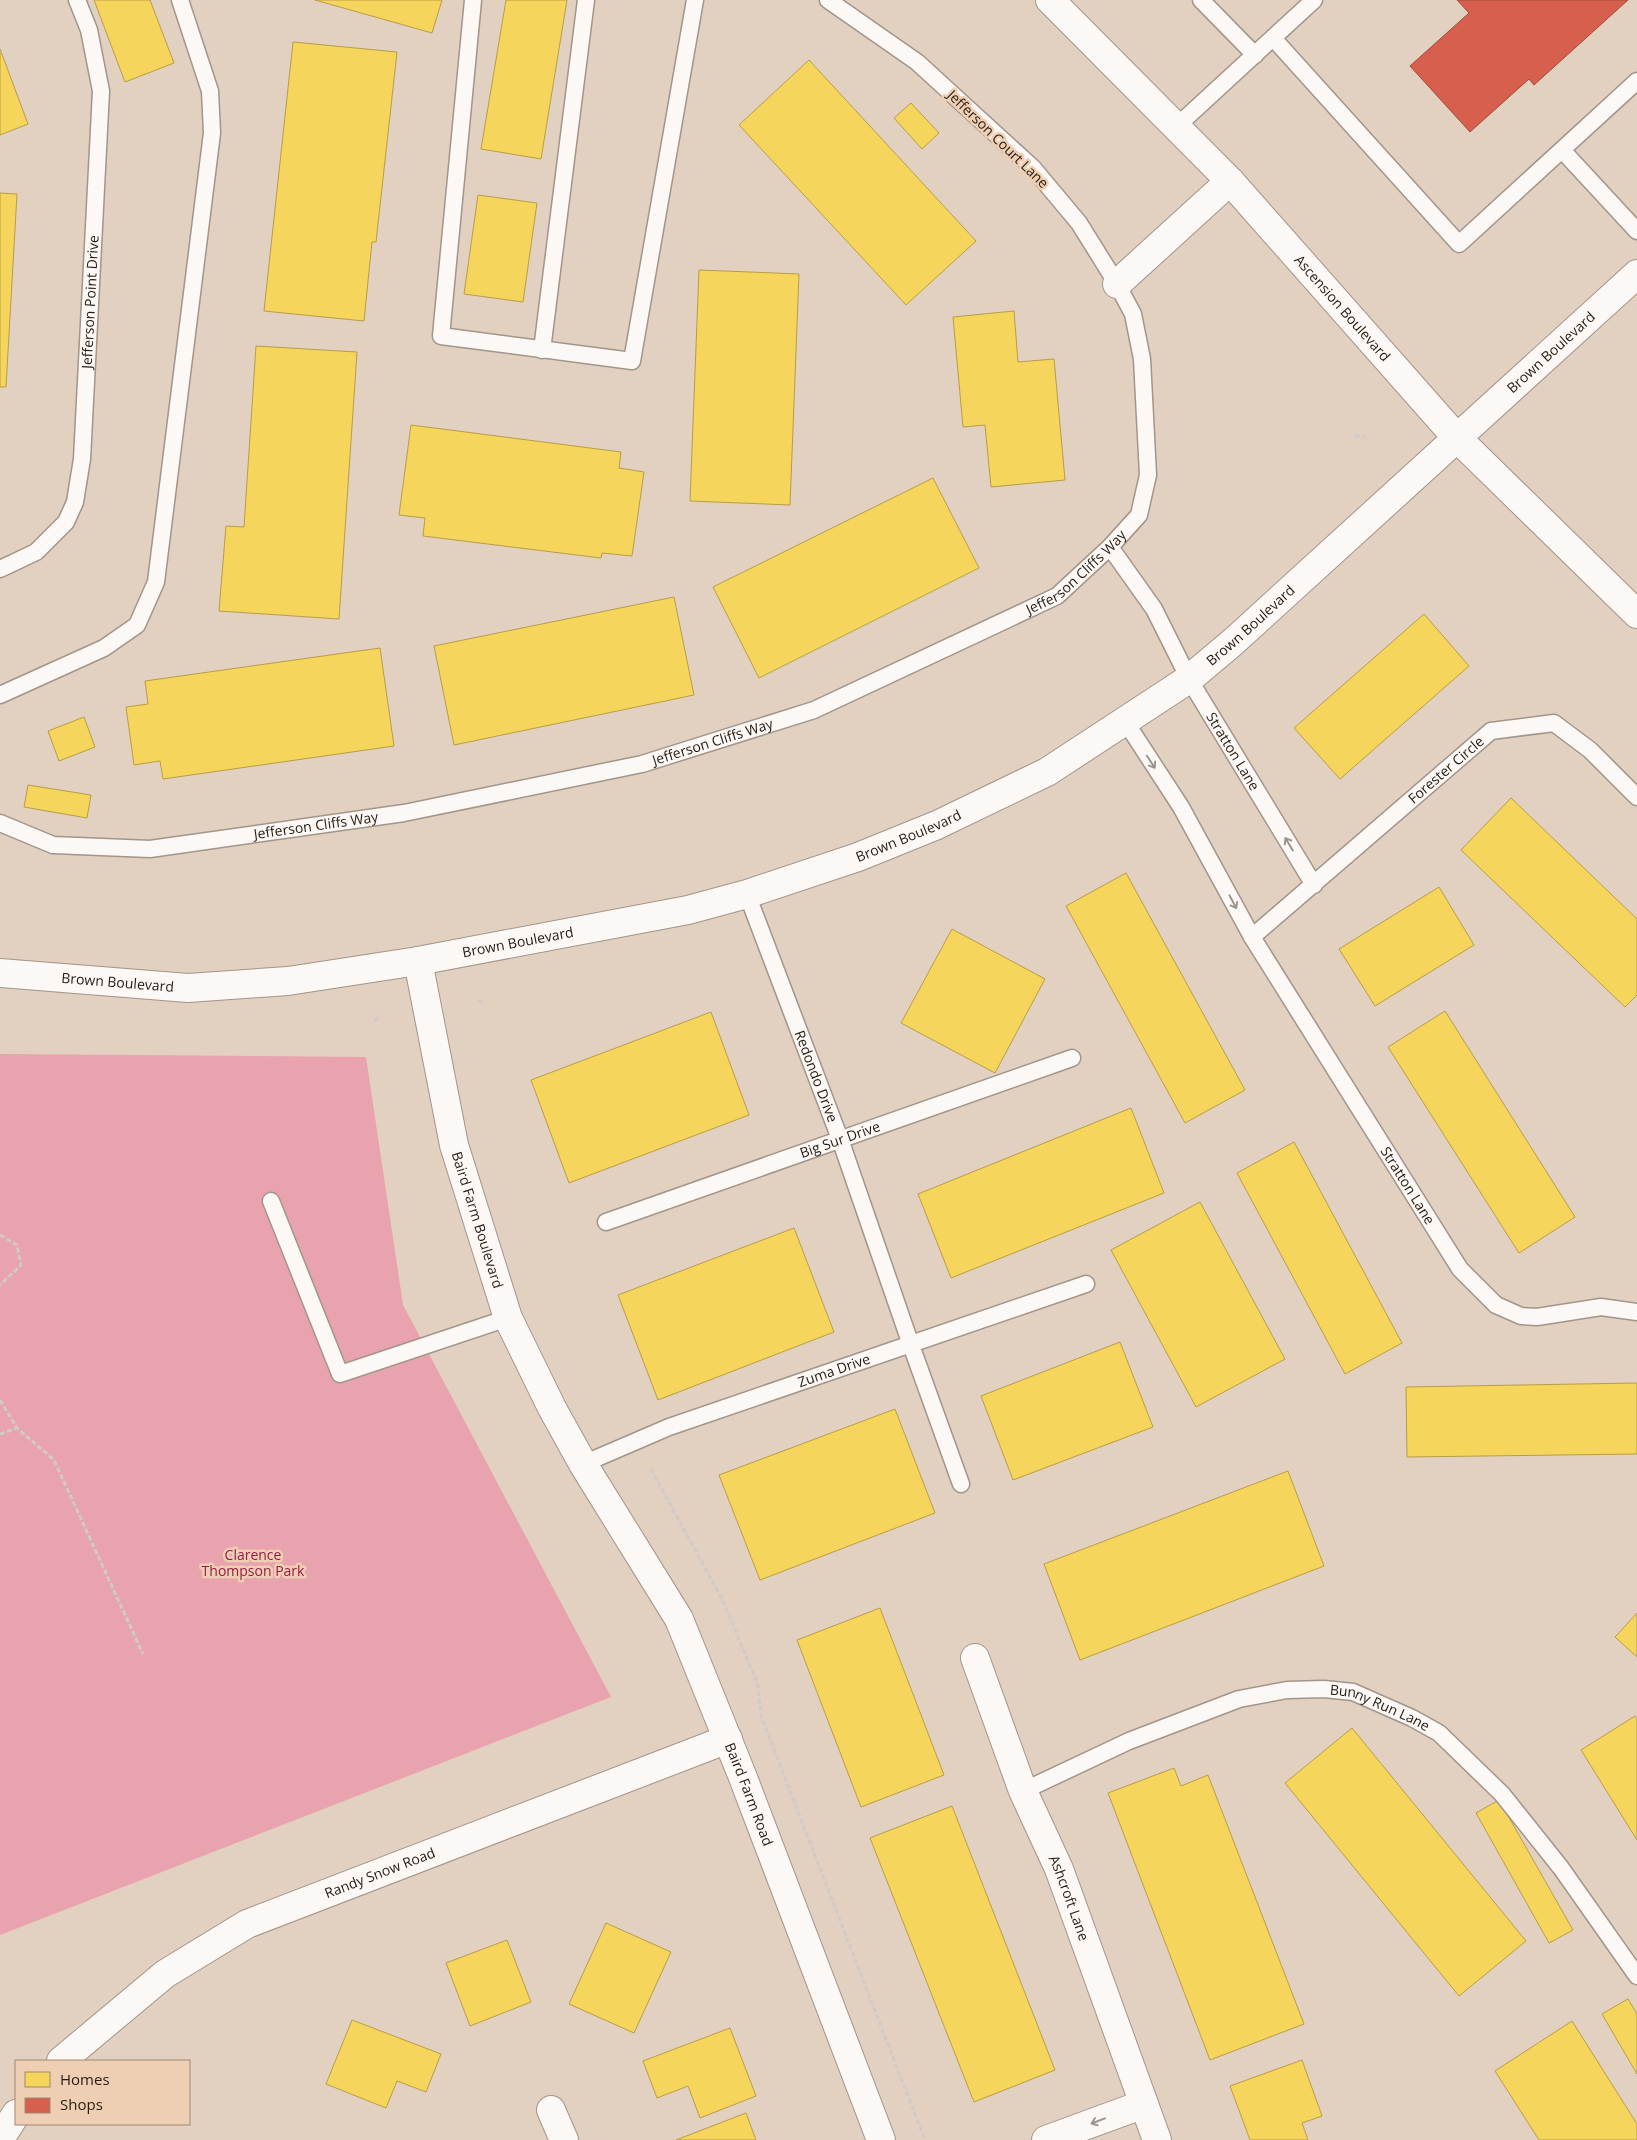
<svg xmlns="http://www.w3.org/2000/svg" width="1637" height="2140" viewBox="0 0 1637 2140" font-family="'Open Sans',sans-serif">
  <rect width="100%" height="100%" fill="#e2d0c1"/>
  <polygon fill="#e8a3ae" points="0,1054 366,1057 403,1305 611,1697 0,1935"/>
  <g fill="#f6d55c" stroke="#b89d46">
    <polygon points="94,0 150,0 174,63 125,82"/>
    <polygon points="315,0 442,0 432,33"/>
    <polygon points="506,0 567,0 541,159 481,149"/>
    <polygon points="293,42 397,52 376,242 372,242 364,321 264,311"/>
    <polygon points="0,49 28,124 0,135"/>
    <polygon points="809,60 976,241 906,305 739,125"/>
    <polygon points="911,103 939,133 922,149 894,118"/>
    <polygon points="0,193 17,194 6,387 0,387"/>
    <polygon points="478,195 537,203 523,302 464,294"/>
    <polygon points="699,270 799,274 790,505 690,501"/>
    <polygon points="1014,311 1018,362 1054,359 1065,480 991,487 985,425 963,427 953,317"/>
    <polygon points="256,346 357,352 339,619 219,611 226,526 244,527"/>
    <polygon points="411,425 621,452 619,468 644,472 632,556 602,553 601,558 423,536 425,518 399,515"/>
    <polygon points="933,478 979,568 759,678 713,587"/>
    <polygon points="674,597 694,695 454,745 434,646"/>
    <polygon points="1424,614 1469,666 1340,779 1294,728"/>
    <polygon points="380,648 394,746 163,779 160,761 134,765 126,707 148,704 145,681"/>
    <polygon points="84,717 95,747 59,761 48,731"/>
    <polygon points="28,785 91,795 87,818 24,807"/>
    <polygon points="1511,798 1637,919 1637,995 1625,1007 1461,850"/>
    <polygon points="1126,873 1245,1090 1185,1123 1066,906"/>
    <polygon points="1439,887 1474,945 1375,1006 1339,949"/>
    <polygon points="952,929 1045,979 995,1073 901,1023"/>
    <polygon points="1445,1011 1575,1217 1519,1253 1388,1047"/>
    <polygon points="711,1012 749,1115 569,1183 531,1080"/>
    <polygon points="1131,1108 1164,1193 951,1278 918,1194"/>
    <polygon points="1294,1142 1402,1343 1345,1374 1237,1173"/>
    <polygon points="1200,1202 1285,1359 1196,1407 1111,1250"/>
    <polygon points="794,1228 834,1332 658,1400 618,1295"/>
    <polygon points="1120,1342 1153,1427 1013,1480 981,1396"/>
    <polygon points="1637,1383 1637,1454 1407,1457 1406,1387"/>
    <polygon points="895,1409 935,1513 760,1580 719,1475"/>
    <polygon points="1288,1471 1324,1566 1080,1660 1044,1564"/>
    <polygon points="880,1608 944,1775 861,1807 797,1640"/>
    <polygon points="1637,1613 1637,1657 1615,1637"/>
    <polygon points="1635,1716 1637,1719 1637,1840 1581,1750"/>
    <polygon points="1352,1728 1526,1941 1459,1996 1285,1783"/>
    <polygon points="1174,1768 1181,1786 1208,1775 1304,2024 1210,2060 1108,1793"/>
    <polygon points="1499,1800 1573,1930 1549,1943 1476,1813"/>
    <polygon points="952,1806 1055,2070 974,2102 870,1838"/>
    <polygon points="606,1923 671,1952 634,2033 569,2004"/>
    <polygon points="507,1940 531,2002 470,2026 446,1963"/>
    <polygon points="1628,1999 1637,2014 1637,2074 1602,2014"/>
    <polygon points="352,2020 441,2054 426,2092 397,2081 386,2108 326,2084"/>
    <polygon points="1572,2021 1637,2124 1637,2140 1539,2140 1495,2071"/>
    <polygon points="730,2028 756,2096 700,2118 688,2086 657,2098 643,2061"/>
    <polygon points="1302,2060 1322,2116 1302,2123 1308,2140 1250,2140 1230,2086"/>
    <polygon points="746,2113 756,2140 676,2140"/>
  </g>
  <polygon fill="#d6604d" stroke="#a14b3b" points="1457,0 1628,0 1534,85 1529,79 1470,132 1410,66 1469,13"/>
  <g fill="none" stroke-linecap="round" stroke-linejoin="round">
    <defs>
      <g id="service">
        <polyline points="473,0 441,336 632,361 695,0"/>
        <polyline points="1201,0 1255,55"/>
        <polyline points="1273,38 1459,244 1637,81"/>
        <polyline points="1176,127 1314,0"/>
        <polyline points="1562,150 1637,231"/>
        <polyline points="542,350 586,0"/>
        <path id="s1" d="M1110,547L1154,609L1189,679L1314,885"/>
        <path id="s2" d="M0,569L36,552L66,522L75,502L82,459L101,91L89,30L77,0"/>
        <polyline points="0,695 104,648 137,625 156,582 212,133 210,91 180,0"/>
        <path id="s3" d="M1125,721L1181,807L1252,937L1460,1269L1496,1305L1521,1316L1537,1317L1601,1307L1637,1312"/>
        <path id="s4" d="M0,823L53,845L150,849L404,813L642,764L814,710L1057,596L1110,547L1139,515L1148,475L1142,359L1133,314L1117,284L1079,223L1033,168L917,62L828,0"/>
        <path id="s5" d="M747,894L840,1139L911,1345L961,1484"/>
        <path id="s6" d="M1252,937L1491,731L1554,723L1590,750L1637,797"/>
        <polyline points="271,1201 340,1374 508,1318"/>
        <path id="s7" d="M606,1222L1072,1058"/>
        <path id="s8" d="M583,1464L669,1427L1086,1284"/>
        <path id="s9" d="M1023,1791L1129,1741L1239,1699L1287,1690L1324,1689L1353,1692L1412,1718L1439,1733L1502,1794L1561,1868L1637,1976"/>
      </g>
      <g id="minor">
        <polyline points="1117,284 1230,181"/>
        <path id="s10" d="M975,1658L1023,1791L1059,1869L1157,2140"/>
        <polyline points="551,2110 564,2140"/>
        <polyline points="1046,2140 1144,2104"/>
      </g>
      <g id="tertiary">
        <path id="s11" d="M1050,0L1230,181L1457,438L1637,614"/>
        <path id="s12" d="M418,961L454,1145L508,1318L552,1408L583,1464L679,1619L742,1775L881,2140"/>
        <path id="s13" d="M0,973L188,988L288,981L418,961L688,910L747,894L858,857L937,825L1047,772L1189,679L1233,642L1637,274"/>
        <path id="s14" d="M61,2061L165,1974L247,1924L728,1739"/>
        <polyline points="0,2139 16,2114"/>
      </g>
    </defs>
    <use href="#service" stroke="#a29589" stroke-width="19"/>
    <use href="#minor" stroke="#a29589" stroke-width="30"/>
    <use href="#tertiary" stroke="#a29589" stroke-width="30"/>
    <g stroke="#d0cbc7" stroke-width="3" stroke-dasharray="5 2.5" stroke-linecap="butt">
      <polyline points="1355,436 1365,437"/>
      <polyline points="478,1000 482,1003"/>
      <polyline points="374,1021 379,1017"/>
      <polyline points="0,1235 17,1245 21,1265 0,1285"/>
      <polyline points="0,1400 17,1428 54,1460 143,1654"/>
      <polyline points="0,1434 17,1428"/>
      <polyline points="651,1469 723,1601 758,1685 761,1716 925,2140"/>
    </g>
    <use href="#service" stroke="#fbf8f6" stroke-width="16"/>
    <use href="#minor" stroke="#fbf8f6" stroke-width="28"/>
    <use href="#tertiary" stroke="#fbf8f6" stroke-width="28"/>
  </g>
  <defs><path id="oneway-shaft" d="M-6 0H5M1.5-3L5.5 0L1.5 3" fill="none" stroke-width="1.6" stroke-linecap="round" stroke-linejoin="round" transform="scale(1.25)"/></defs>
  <g stroke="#9b958f">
    <use href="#oneway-shaft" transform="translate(1151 762) rotate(57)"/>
    <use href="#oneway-shaft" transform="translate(1289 844) rotate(-121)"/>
    <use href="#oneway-shaft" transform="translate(1233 902) rotate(62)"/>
    <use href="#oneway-shaft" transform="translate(1098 2121) rotate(159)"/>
  </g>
  <g text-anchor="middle" stroke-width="5" stroke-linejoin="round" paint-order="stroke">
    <g font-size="14" fill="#261b11" stroke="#efcfb4">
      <text transform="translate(998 139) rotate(44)" y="5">Jefferson Court Lane</text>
      <text dy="5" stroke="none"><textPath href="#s2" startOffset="305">Jefferson Point Drive</textPath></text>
      <text dy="5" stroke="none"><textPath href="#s11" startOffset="425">Ascension Boulevard</textPath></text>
      <text dy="5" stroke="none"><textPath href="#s13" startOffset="1738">Brown Boulevard</textPath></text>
      <text dy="5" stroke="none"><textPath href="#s4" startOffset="1132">Jefferson Cliffs Way</textPath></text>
      <text dy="5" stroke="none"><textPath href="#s13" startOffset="1332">Brown Boulevard</textPath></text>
      <text dy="5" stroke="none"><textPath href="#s4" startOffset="728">Jefferson Cliffs Way</textPath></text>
      <text dy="5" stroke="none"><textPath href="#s1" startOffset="239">Stratton Lane</textPath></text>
      <text dy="5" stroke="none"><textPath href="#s6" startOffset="256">Forester Circle</textPath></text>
      <text dy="5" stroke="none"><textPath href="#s4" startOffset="322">Jefferson Cliffs Way</textPath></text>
      <text dy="5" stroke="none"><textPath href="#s13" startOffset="928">Brown Boulevard</textPath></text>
      <text dy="5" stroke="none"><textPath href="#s13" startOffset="522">Brown Boulevard</textPath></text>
      <text dy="5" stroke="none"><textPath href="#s13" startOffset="118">Brown Boulevard</textPath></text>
      <text dy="5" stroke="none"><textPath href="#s5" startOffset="195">Redondo Drive</textPath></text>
      <text dy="5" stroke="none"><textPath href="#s7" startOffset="248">Big Sur Drive</textPath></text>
      <text dy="5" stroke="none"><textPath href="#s3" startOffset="544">Stratton Lane</textPath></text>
      <text dy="5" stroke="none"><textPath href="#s12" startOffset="266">Baird Farm Boulevard</textPath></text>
      <text dy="5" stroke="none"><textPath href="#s8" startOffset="268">Zuma Drive</textPath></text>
      <text dy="5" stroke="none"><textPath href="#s9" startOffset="380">Bunny Run Lane</textPath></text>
      <text dy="5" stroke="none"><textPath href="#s12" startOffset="904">Baird Farm Road</textPath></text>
      <text dy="5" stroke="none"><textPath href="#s14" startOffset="374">Randy Snow Road</textPath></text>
      <text dy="5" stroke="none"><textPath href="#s10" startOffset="258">Ashcroft Lane</textPath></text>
    </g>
    <g font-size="14" fill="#931c4b" stroke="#efcfb4">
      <text x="253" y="1560">Clarence<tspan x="253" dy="16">Thompson Park</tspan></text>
    </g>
  </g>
  <rect x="15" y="2060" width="175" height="65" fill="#efcfb4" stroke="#9f8773"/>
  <rect x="25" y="2072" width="25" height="15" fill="#f6d55c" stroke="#9f8773"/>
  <text x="60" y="2085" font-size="15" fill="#261b11">Homes</text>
  <rect x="25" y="2098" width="25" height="15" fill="#d6604d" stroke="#9f8773"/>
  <text x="60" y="2110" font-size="15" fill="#261b11">Shops</text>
</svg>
